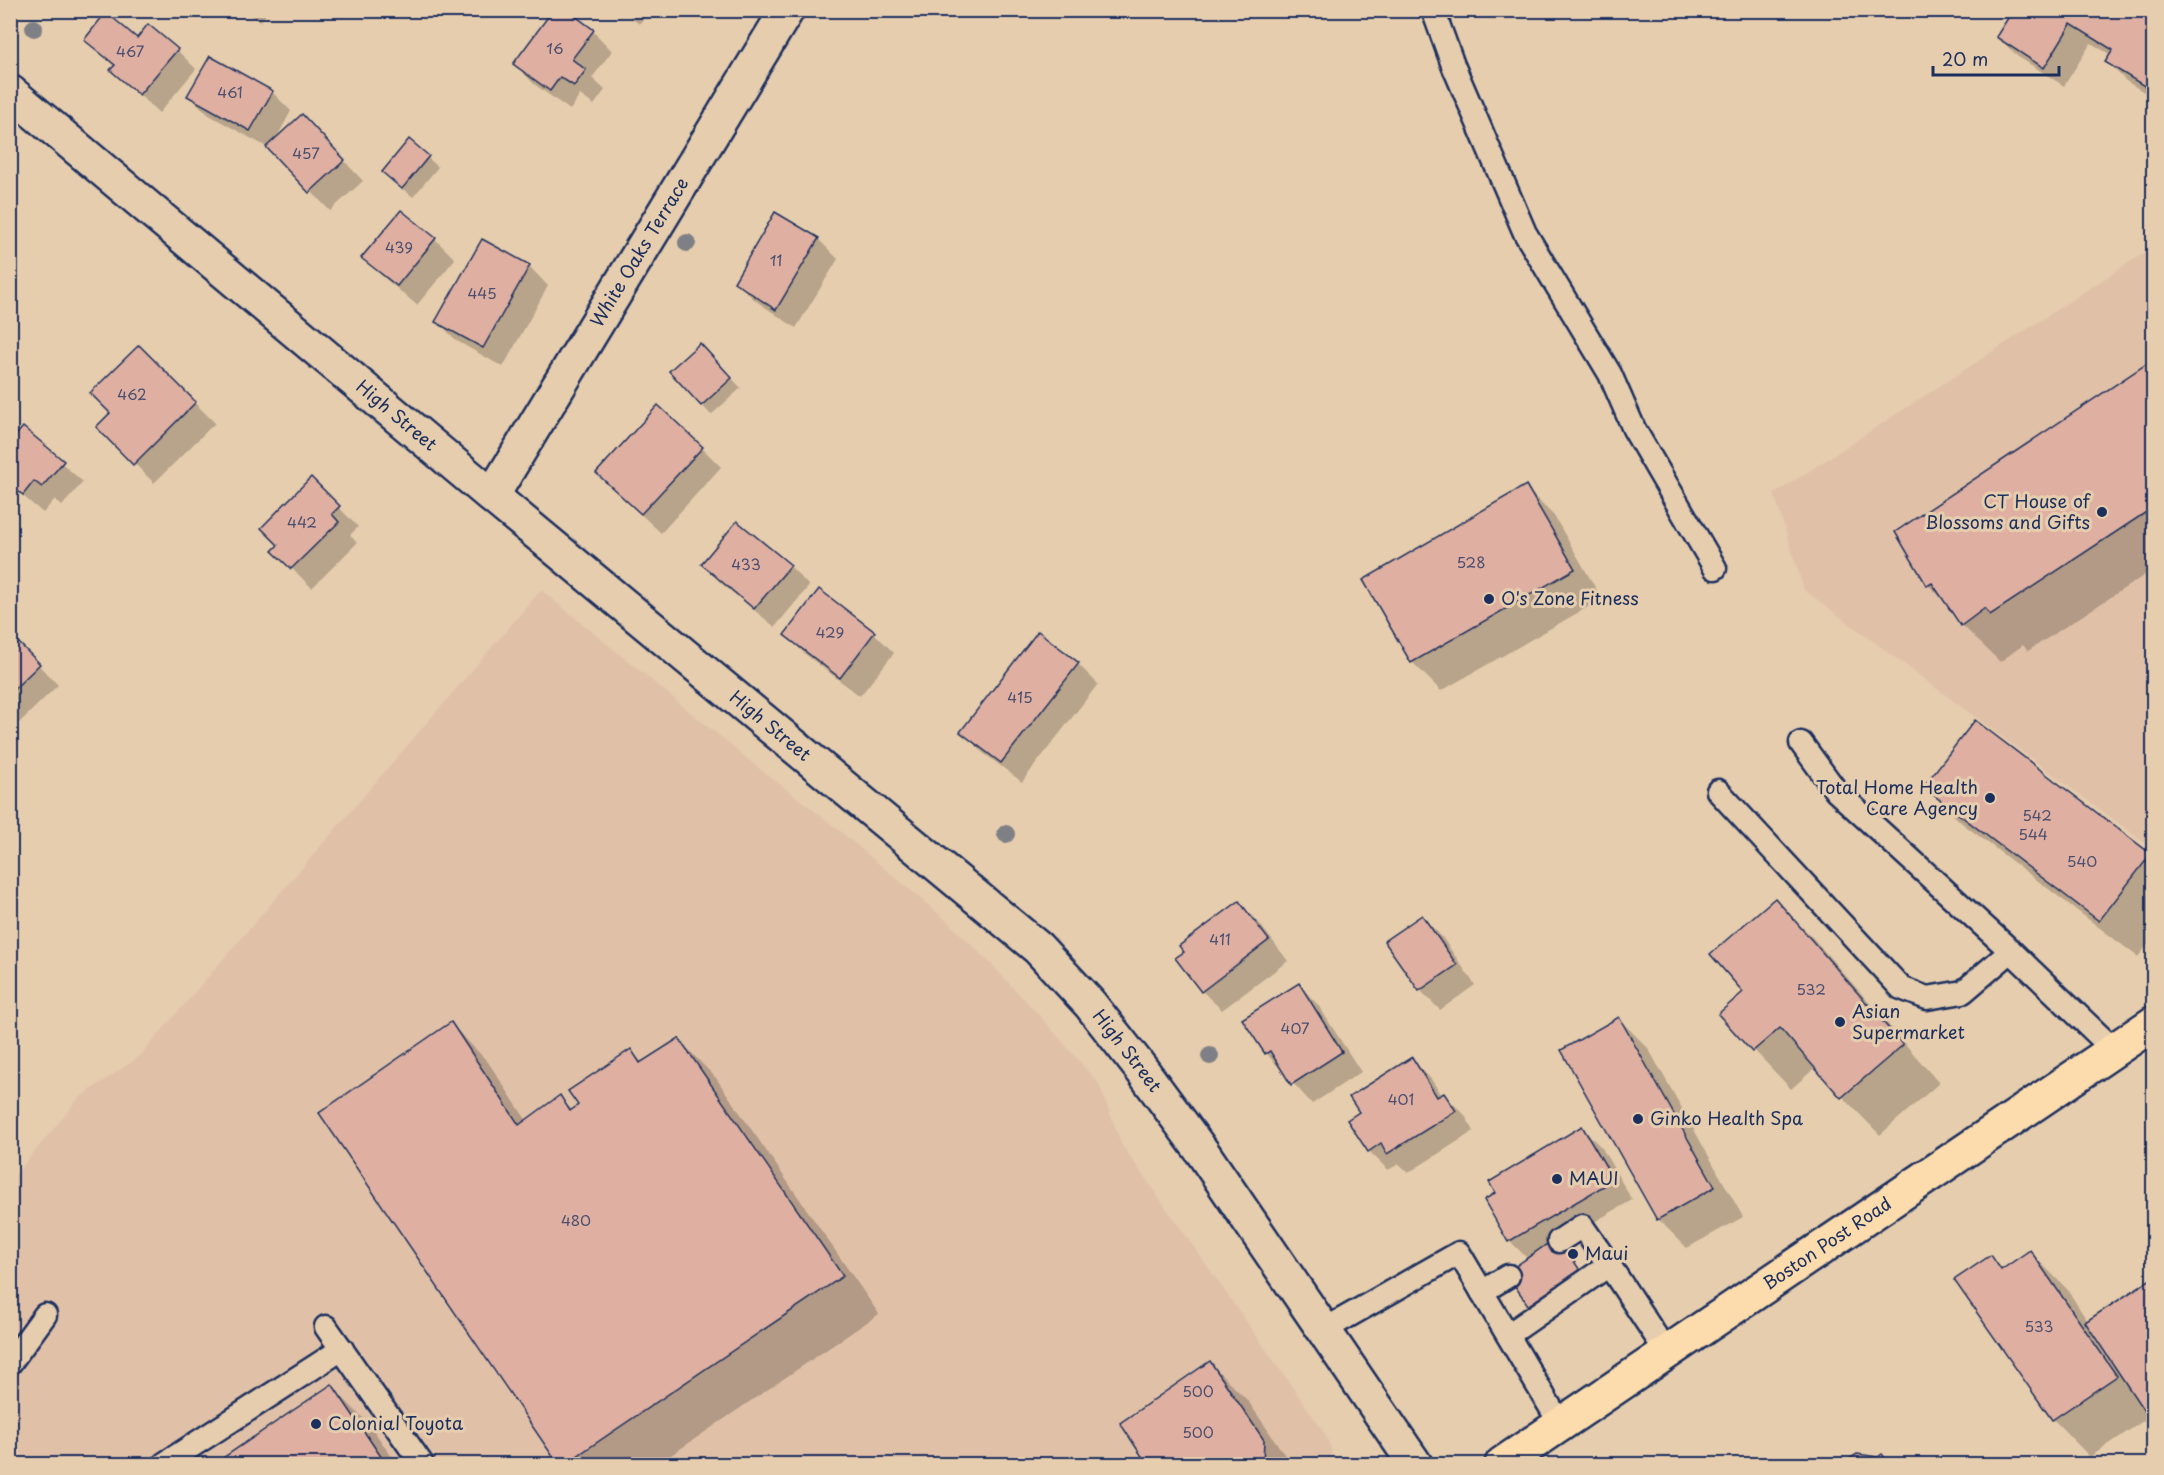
<svg xmlns="http://www.w3.org/2000/svg" width="2164" height="1475" viewBox="0 0 2164 1475" font-family="'Playpen Sans',sans-serif">
  <rect width="100%" height="100%" fill="#e6cdae"/>
  <filter id="ink" filterUnits="userSpaceOnUse"><feTurbulence type="fractalNoise" baseFrequency=".0167" numOctaves="2"/><feDisplacementMap in="SourceGraphic" scale="12" xChannelSelector="R" yChannelSelector="G"/><feConvolveMatrix kernelMatrix="1 2 1 2 8 2 1 2 1" color-interpolation-filters="sRGB"/></filter>
  <g filter="url(#ink)">
    <g fill="#e0c1a8">
      <polygon points="2150,249 2154,254 2153,849 1804,590 1774,494"/>
      <polygon points="541,590 760,769 834,826 947,921 987,960 1039,1015 1099,1084 1122,1145 1322,1429 1330,1445 1333,1464 11,1464 11,1180 79,1098 140,1056"/>
    </g>
    <g fill="#0003">
      <polygon points="244,10 269,10 260,22"/>
      <polygon points="623,10 651,10 639,24"/>
      <polygon points="2014,10 2154,10 2154,98 2126,81 2107,62 2111,55 2091,43 2064,86 2017,56 1998,37"/>
      <polygon points="593,31 612,51 592,78 605,90 594,105 580,95 570,110 534,84 515,64"/>
      <polygon points="86,40 137,40 177,50 196,69 159,113 112,70 115,67"/>
      <polygon points="272,92 291,111 276,139 321,136 363,181 330,211 272,150 209,115 189,96"/>
      <polygon points="409,141 438,167 413,197 393,181"/>
      <polygon points="435,239 455,259 417,305 383,277 363,257"/>
      <polygon points="818,239 838,259 796,328 756,301 736,282"/>
      <polygon points="529,266 548,286 503,367 457,341 437,321"/>
      <polygon points="139,347 215,423 154,483 98,427 112,413"/>
      <polygon points="710,355 741,388 711,415 671,371"/>
      <polygon points="2154,360 2154,569 2028,651 2023,645 2000,662 1962,625 1951,607 1928,585"/>
      <polygon points="23,429 83,482 62,506 55,499 43,513 10,485"/>
      <polygon points="702,448 721,467 661,533 617,492"/>
      <polygon points="311,479 358,527 350,535 357,543 312,588 274,551 280,545"/>
      <polygon points="1525,487 1554,516 1602,599 1441,691 1412,662 1365,580"/>
      <polygon points="703,564 790,566 809,586 775,627 722,584"/>
      <polygon points="819,591 874,633 894,653 860,696 805,654 786,635"/>
      <polygon points="1038,633 1078,664 1098,684 1022,782 982,752 962,732"/>
      <polygon points="10,636 58,685 19,723 10,714"/>
      <polygon points="1925,787 2150,855 2154,859 2154,937 2138,957 1963,824"/>
      <polygon points="1775,900 1812,937 1939,1083 1880,1135 1843,1097 1816,1067 1791,1089 1720,1014 1745,993"/>
      <polygon points="1239,903 1259,923 1288,961 1222,1010 1202,991"/>
      <polygon points="1422,917 1442,937 1475,985 1440,1010 1420,990"/>
      <polygon points="1299,985 1318,1005 1361,1072 1312,1104 1266,1053 1245,1019"/>
      <polygon points="1619,1019 1648,1048 1743,1217 1687,1248 1658,1219"/>
      <polygon points="451,1024 488,1062 527,1121 559,1097 573,1111 631,1051 643,1063 679,1040 716,1078 879,1314 658,1464 560,1464 321,1114"/>
      <polygon points="1411,1059 1431,1079 1442,1096 1444,1095 1464,1114 1474,1131 1408,1173 1399,1164 1388,1170 1369,1151"/>
      <polygon points="1582,1128 1602,1148 1632,1200 1560,1242 1590,1283 1528,1259 1510,1241"/>
      <polygon points="2030,1252 2067,1289 2149,1417 2090,1457 2053,1419 1990,1257 2004,1270"/>
      <polygon points="1210,1363 1248,1401 1291,1464 1148,1464 1122,1424"/>
      <polygon points="331,1386 369,1424 397,1464 217,1464"/>
      <polygon points="1858,1455 1878,1459 1882,1456 1891,1464 1844,1464"/>
    </g>
    <g fill="#dfb0a1" stroke="#1b2f5e" stroke-width="1.5">
      <polygon points="553,10 567,10 594,30 572,59 586,70 574,86 560,77 550,91 513,64"/>
      <polygon points="2013,10 2154,10 2154,92 2105,62 2113,50 2071,24 2044,68 1996,37"/>
      <polygon points="106,12 137,38 148,24 178,49 139,95 110,70 115,65 84,40"/>
      <polygon points="210,56 273,91 250,131 187,96"/>
      <polygon points="302,114 345,160 309,193 266,147"/>
      <polygon points="409,139 429,156 402,189 382,172"/>
      <polygon points="401,210 436,238 397,286 361,258"/>
      <polygon points="775,212 819,238 776,310 734,282"/>
      <polygon points="482,239 530,265 483,348 435,322"/>
      <polygon points="700,343 732,378 701,406 669,371"/>
      <polygon points="139,345 196,402 133,465 96,427 110,413 90,393"/>
      <polygon points="2154,359 2154,507 1990,615 1985,608 1961,626 1932,583 1927,586 1895,532"/>
      <polygon points="658,405 703,447 641,514 596,473"/>
      <polygon points="23,427 64,461 42,487 34,481 23,495 10,485 10,442"/>
      <polygon points="311,477 340,506 332,514 339,522 291,569 272,551 278,545 261,528"/>
      <polygon points="1526,485 1575,569 1411,663 1363,580"/>
      <polygon points="737,521 791,565 754,609 701,564"/>
      <polygon points="819,589 875,632 840,678 784,635"/>
      <polygon points="1038,631 1079,663 1001,763 960,732"/>
      <polygon points="10,634 40,664 10,693"/>
      <polygon points="1975,720 2151,854 2099,921 1923,787"/>
      <polygon points="1775,898 1903,1045 1841,1098 1780,1028 1752,1052 1718,1014 1743,992 1710,954"/>
      <polygon points="1239,901 1269,940 1201,992 1175,958 1184,952 1179,946"/>
      <polygon points="1422,915 1457,965 1419,991 1384,941"/>
      <polygon points="1299,983 1342,1052 1291,1085 1270,1051 1265,1054 1242,1019"/>
      <polygon points="1619,1017 1715,1187 1657,1220 1561,1050"/>
      <polygon points="451,1022 519,1125 560,1095 570,1111 578,1105 568,1091 631,1049 640,1063 679,1038 843,1276 565,1464 558,1464 319,1113"/>
      <polygon points="1412,1057 1437,1097 1444,1093 1456,1111 1387,1154 1381,1143 1368,1152 1347,1120 1359,1112 1349,1097"/>
      <polygon points="1582,1126 1614,1180 1508,1242 1484,1200 1495,1193 1489,1182"/>
      <polygon points="1557,1237 1582,1273 1530,1308 1506,1273"/>
      <polygon points="2030,1250 2117,1376 2052,1420 1954,1280 1991,1255 2001,1270"/>
      <polygon points="2154,1277 2154,1426 2085,1322"/>
      <polygon points="1210,1361 1264,1440 1263,1463 1261,1464 1147,1464 1120,1423"/>
      <polygon points="332,1384 386,1464 214,1464"/>
      <polygon points="1857,1454 1878,1457 1882,1454 1890,1464 1841,1464"/>
    </g>
    <g fill="none" stroke-linecap="round" stroke-linejoin="round">
      <defs>
        <g id="lane">
          <polyline points="1433,10 1453,65 1525,233 1610,374 1634,429 1715,568"/>
          <polyline points="1801,743 1836,791 2011,951 2114,1050"/>
          <polyline points="1718,791 1901,988 1927,998 1963,992 2011,951"/>
          <polyline points="1559,1241 1582,1226 1609,1265"/>
          <polyline points="1482,1292 1508,1276"/>
          <polyline points="326,1327 422,1464"/>
          <polyline points="1322,1331 1459,1253 1561,1425"/>
          <polyline points="1508,1335 1609,1265 1667,1353"/>
          <polyline points="10,1363 45,1315"/>
          <polyline points="164,1464 342,1349"/>
        </g>
        <g id="street">
          <path id="s1" d="M492,496L787,10"/>
        </g>
        <g id="secondary">
          <path id="s2" d="M10,92L492,496L1038,948L1090,1004L1142,1070L1203,1153L1415,1464"/>
        </g>
        <g id="primary">
          <path id="s3" d="M1502,1464L2154,1023"/>
        </g>
      </defs>
      <use href="#lane" stroke="#1b2f5e" stroke-width="27"/>
      <use href="#street" stroke="#1b2f5e" stroke-width="38"/>
      <use href="#secondary" stroke="#1b2f5e" stroke-width="38"/>
      <use href="#primary" stroke="#1b2f5e" stroke-width="38"/>
      <use href="#lane" stroke="#e6cdae" stroke-width="22"/>
      <use href="#street" stroke="#e6cdae" stroke-width="33"/>
      <use href="#secondary" stroke="#e6cdae" stroke-width="33"/>
      <use href="#primary" stroke="#fcdcac" stroke-width="33"/>
    </g>
    <g fill="#7f8086">
      <circle cx="34" cy="28" r="9"/>
      <circle cx="687" cy="243" r="9"/>
      <circle cx="1006" cy="834" r="9"/>
      <circle cx="1210" cy="1056" r="9"/>
    </g>
  </g>
  <g fill="#1b2f5e" stroke="#e6cdae" stroke-width="2">
    <circle cx="2102" cy="512" r="6"/>
    <circle cx="1489" cy="599" r="6"/>
    <circle cx="1990" cy="798" r="6"/>
    <circle cx="1840" cy="1022" r="6"/>
    <circle cx="1638" cy="1119" r="6"/>
    <circle cx="1557" cy="1179" r="6"/>
    <circle cx="1573" cy="1254" r="6"/>
    <circle cx="316" cy="1424" r="6"/>
  </g>
  <g text-anchor="middle" stroke-width="6" stroke-linejoin="round" paint-order="stroke">
    <g font-size="15" fill="#4c4f6f">
      <text x="555" y="54">16</text>
      <text x="130" y="57">467</text>
      <text x="230" y="98">461</text>
      <text x="306" y="159">457</text>
      <text x="399" y="253">439</text>
      <text x="776" y="266">11</text>
      <text x="482" y="299">445</text>
      <text x="132" y="400">462</text>
      <text x="302" y="528">442</text>
      <text x="1471" y="568">528</text>
      <text x="746" y="570">433</text>
      <text x="830" y="638">429</text>
      <text x="1020" y="703">415</text>
      <text x="2037" y="821">542</text>
      <text x="2033" y="840">544</text>
      <text x="2082" y="867">540</text>
      <text x="1220" y="945">411</text>
      <text x="1811" y="995">532</text>
      <text x="1295" y="1034">407</text>
      <text x="1401" y="1105">401</text>
      <text x="576" y="1226">480</text>
      <text x="2039" y="1332">533</text>
      <text x="1198" y="1397">500</text>
      <text x="1198" y="1438">500</text>
    </g>
    <g font-size="18" fill="#1b2f5e" stroke="#e6cdae">
      <text dy="6" stroke="none"><textPath href="#s1" startOffset="285">White Oaks Terrace</textPath></text>
      <text dy="6" stroke="none"><textPath href="#s2" startOffset="504">High Street</textPath></text>
      <text dy="6" stroke="none"><textPath href="#s2" startOffset="990">High Street</textPath></text>
      <text dy="6" stroke="none"><textPath href="#s2" startOffset="1474">High Street</textPath></text>
      <text dy="6" stroke="none"><textPath href="#s3" startOffset="393">Boston Post Road</textPath></text>
    </g>
    <g font-size="18" fill="#1b2f5e" stroke="#e6cdae" text-anchor="start">
      <text x="2090" y="508" text-anchor="end">CT House of<tspan x="2090" dy="21">Blossoms and Gifts</tspan></text>
      <text x="1501" y="605">O's Zone Fitness</text>
      <text x="1978" y="794" text-anchor="end">Total Home Health<tspan x="1978" dy="21">Care Agency</tspan></text>
      <text x="1852" y="1018">Asian<tspan x="1852" dy="21">Supermarket</tspan></text>
      <text x="1650" y="1125">Ginko Health Spa</text>
      <text x="1569" y="1185">MAUI</text>
      <text x="1585" y="1260">Maui</text>
      <text x="328" y="1430">Colonial Toyota</text>
    </g>
  </g>
  <rect width="2164" height="1475" fill="none" stroke="#e6cdae" stroke-width="36"/>
  <rect x="18" y="18" width="2128" height="1439" fill="none" stroke="#1b2f5e" stroke-width="2" filter="url(#ink)"/>
  <path d="M1933 66v9h126v-9" fill="none" stroke="#1b2f5e" stroke-width="3"/>
  <text x="1942" y="66" font-size="18" fill="#1b2f5e" stroke="#e6cdae" stroke-width="4.5" paint-order="stroke">20 m</text>
</svg>
